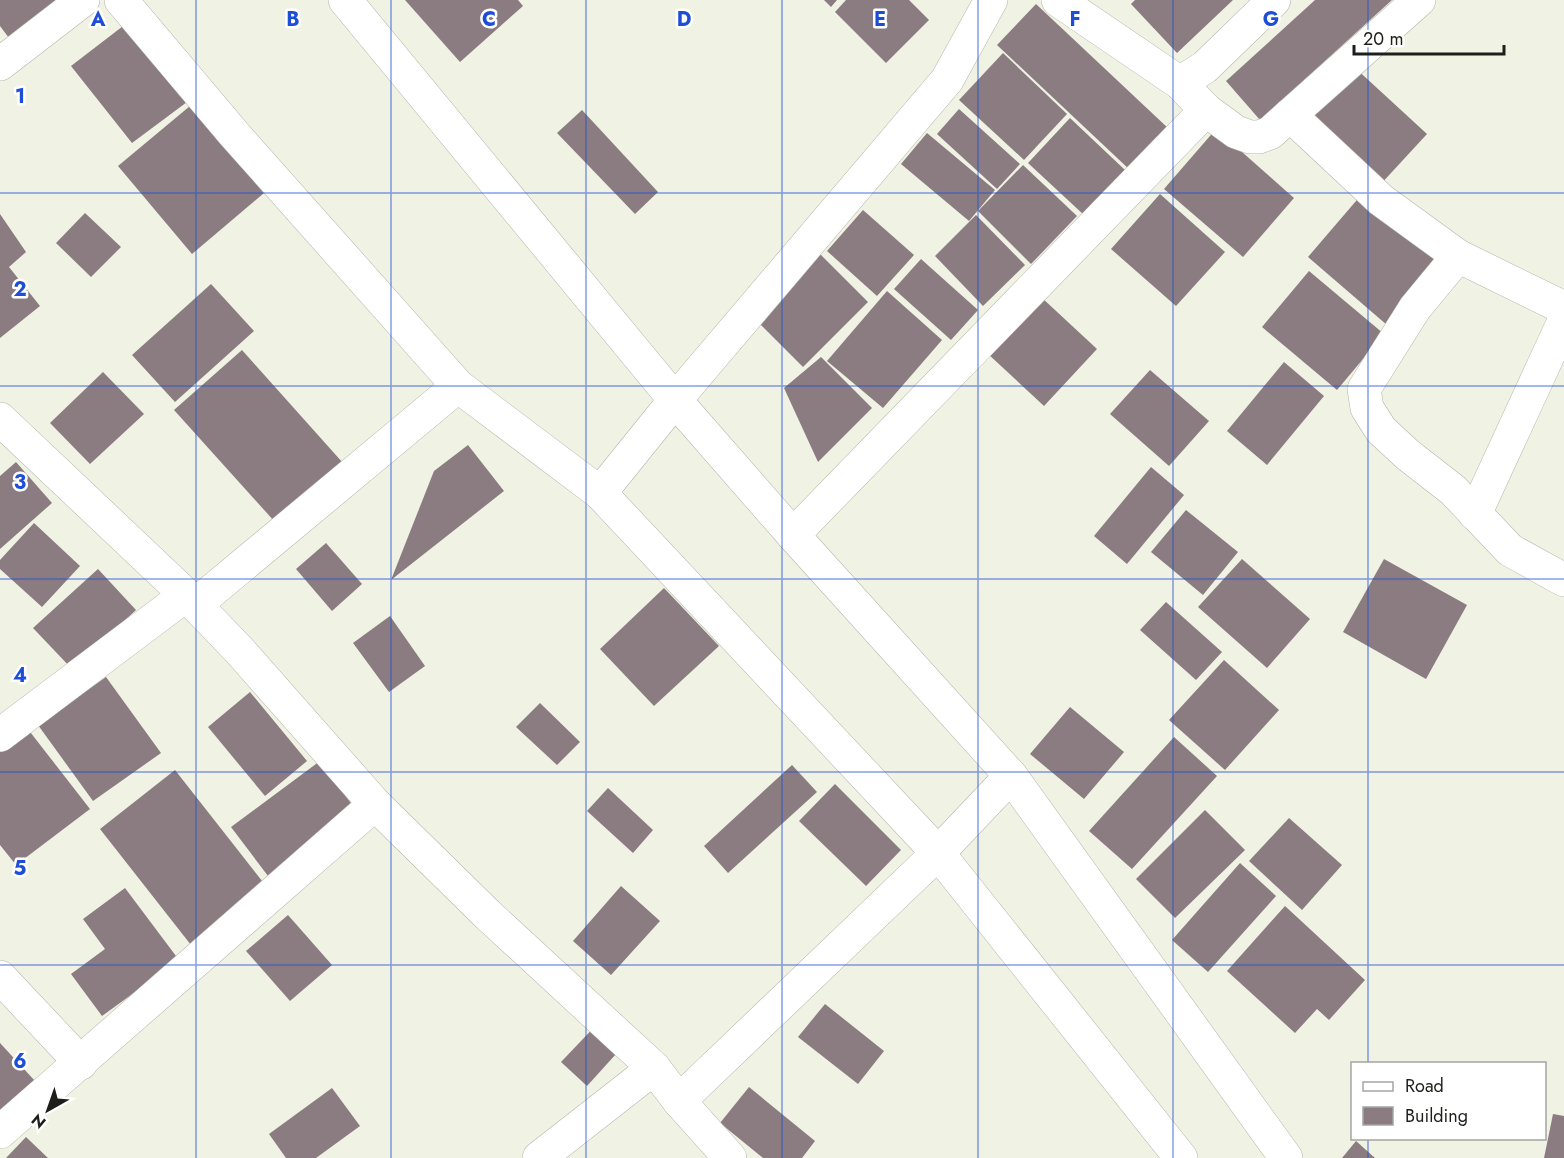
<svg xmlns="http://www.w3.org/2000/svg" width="1564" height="1158" viewBox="0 0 1564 1158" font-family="Jost,sans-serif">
  <rect width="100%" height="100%" fill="#f0f2e4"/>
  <g fill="#8a7c81">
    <polygon points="0,0 78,0 15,46 0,26"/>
    <polygon points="405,0 518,0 523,6 460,62"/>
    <polygon points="824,0 837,0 831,7"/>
    <polygon points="846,0 909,0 929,20 886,63 835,12"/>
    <polygon points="1135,0 1233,0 1177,53 1131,4"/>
    <polygon points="1315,0 1392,0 1260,120 1226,81"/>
    <polygon points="1036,4 1169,129 1131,171 997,45"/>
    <polygon points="127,23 187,102 132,143 71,66"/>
    <polygon points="1003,53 1067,114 1024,160 959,100"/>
    <polygon points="1352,65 1427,134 1379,186 1304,119"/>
    <polygon points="190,106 264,193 192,254 118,166"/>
    <polygon points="959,109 1020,164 997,189 937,134"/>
    <polygon points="582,110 658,192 635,214 557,133"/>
    <polygon points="1070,118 1125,170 1084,215 1028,163"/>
    <polygon points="1216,129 1294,198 1243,257 1164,189"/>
    <polygon points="927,133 995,190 969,221 901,164"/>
    <polygon points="1023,165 1077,216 1031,264 978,211"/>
    <polygon points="1160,194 1225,252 1176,306 1111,249"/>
    <polygon points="1362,194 1442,263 1387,325 1308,257"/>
    <polygon points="863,210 914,255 877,296 827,251"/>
    <polygon points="85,213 121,247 91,277 56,243"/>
    <polygon points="0,214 26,252 9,267 40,306 0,338"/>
    <polygon points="976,215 1025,265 983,306 935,256"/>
    <polygon points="819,253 868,302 803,367 754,318"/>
    <polygon points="921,259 978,310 951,340 894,289"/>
    <polygon points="1309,271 1384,334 1337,390 1262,327"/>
    <polygon points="211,284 254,331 175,402 132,355"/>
    <polygon points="887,291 942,340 883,408 827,361"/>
    <polygon points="1041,297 1097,349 1044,406 987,353"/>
    <polygon points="242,350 343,463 275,522 174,410"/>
    <polygon points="821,357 872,408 818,462 784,388"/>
    <polygon points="1284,362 1324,396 1267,465 1227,431"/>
    <polygon points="1150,370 1209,421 1169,466 1110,414"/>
    <polygon points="103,372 144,414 90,464 50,423"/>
    <polygon points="468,445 504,491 391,580 434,471"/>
    <polygon points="16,462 52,503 0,549 0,476"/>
    <polygon points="1151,467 1184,495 1127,564 1094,536"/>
    <polygon points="1186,510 1238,552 1203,595 1151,552"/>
    <polygon points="34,523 80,566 42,607 0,569 0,560"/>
    <polygon points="326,543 362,584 332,611 296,569"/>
    <polygon points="1242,559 1310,619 1267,668 1198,607"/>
    <polygon points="1384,559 1467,605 1426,679 1343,632"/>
    <polygon points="98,569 136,610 72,669 33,628"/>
    <polygon points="664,588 719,646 654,706 600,649"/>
    <polygon points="1166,602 1222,652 1196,680 1140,630"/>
    <polygon points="390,616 425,666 389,692 353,643"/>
    <polygon points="1224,660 1279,710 1225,770 1169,720"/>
    <polygon points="106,677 161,753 93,801 38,725"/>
    <polygon points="250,692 307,761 265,796 208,727"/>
    <polygon points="540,703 580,742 557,765 516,727"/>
    <polygon points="1070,707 1124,752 1084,799 1030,754"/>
    <polygon points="27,728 90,809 16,865 0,845 0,748"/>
    <polygon points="1174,737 1217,776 1132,869 1089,831"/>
    <polygon points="320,761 356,810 268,876 231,827"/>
    <polygon points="792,765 817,792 728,873 704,846"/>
    <polygon points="175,770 266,886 191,945 100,829"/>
    <polygon points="835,784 901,850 866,886 799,821"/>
    <polygon points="608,788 653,830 633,853 587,811"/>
    <polygon points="1205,810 1245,850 1175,918 1136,879"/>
    <polygon points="1289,818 1342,865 1302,910 1249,861"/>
    <polygon points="1240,863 1276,896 1208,972 1172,940"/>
    <polygon points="621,886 660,921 611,975 573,941"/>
    <polygon points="125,888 179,960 102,1016 71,974 105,949 83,919"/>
    <polygon points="1285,906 1365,980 1329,1020 1317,1009 1295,1033 1227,971"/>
    <polygon points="288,915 332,965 290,1001 246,951"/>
    <polygon points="825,1004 884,1051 858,1084 798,1037"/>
    <polygon points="601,1020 626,1043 587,1086 561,1062"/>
    <polygon points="0,1043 35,1081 0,1114"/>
    <polygon points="749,1087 815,1141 802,1158 763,1158 720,1123"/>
    <polygon points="332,1088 360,1126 316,1158 286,1158 269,1134"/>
    <polygon points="1553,1114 1564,1116 1564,1158 1544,1158"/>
    <polygon points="26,1137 48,1158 6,1158"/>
    <polygon points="1356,1141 1375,1158 1342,1158"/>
  </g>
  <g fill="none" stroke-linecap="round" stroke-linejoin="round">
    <defs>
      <g id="street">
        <polyline points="121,0 234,134 458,386 600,493 938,853 1181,1158"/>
        <polyline points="345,0 675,400 793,535 1011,776 1286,1158"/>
        <polyline points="1058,0 1180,83 1206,110 1236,132 1250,137 1259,137 1270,133 1290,115"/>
        <polyline points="1419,0 1290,115 1381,200 1458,256"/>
        <polyline points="0,64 83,0"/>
        <polyline points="1180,83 1205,67 1274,0"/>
        <polyline points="1564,308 1458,256 1415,308 1364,389 1367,408 1381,430 1408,455 1453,490 1510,550 1564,580"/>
        <polyline points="0,419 186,595 239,650 375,804 488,915 654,1068 679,1101 730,1158"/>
        <polyline points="600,493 675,400 947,80 991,0"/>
        <polyline points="1475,514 1564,321"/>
        <polyline points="793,535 1206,110"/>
        <polyline points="195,605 458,386"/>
        <polyline points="0,735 186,595"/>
        <polyline points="0,977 81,1063"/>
        <polyline points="679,1101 938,853 1011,776"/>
        <polyline points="0,1132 375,804"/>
        <polyline points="539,1158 654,1068"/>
      </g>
    </defs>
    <use href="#street" stroke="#b4b6a9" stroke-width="34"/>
    <use href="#street" stroke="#fff" stroke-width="33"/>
  </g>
  <path fill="none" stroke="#1d4ed8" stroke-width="1.5" stroke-opacity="0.55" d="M196,0V1158M391,0V1158M586,0V1158M782,0V1158M978,0V1158M1173,0V1158M1368,0V1064M0,193H1564M0,386H1564M0,579H1564M0,772H1564M0,965H1564M1368,1138V1158"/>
  <g font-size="20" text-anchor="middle" font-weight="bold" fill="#1d4ed8" stroke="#fff" stroke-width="5" stroke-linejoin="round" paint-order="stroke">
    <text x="98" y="26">A</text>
    <text x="293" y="26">B</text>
    <text x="489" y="26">C</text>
    <text x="684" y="26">D</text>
    <text x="880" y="26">E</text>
    <text x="1075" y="26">F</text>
    <text x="1271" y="26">G</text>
    <text x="20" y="103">1</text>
    <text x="20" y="296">2</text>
    <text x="20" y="489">3</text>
    <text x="20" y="682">4</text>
    <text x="20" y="875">5</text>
    <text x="20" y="1068">6</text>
  </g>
  <rect x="1351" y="1062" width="195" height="78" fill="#ffffff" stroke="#a5a5a3" stroke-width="1.5"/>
  <rect x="1363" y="1082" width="30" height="9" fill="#ffffff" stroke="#a5a5a3" stroke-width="1.5"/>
  <text x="1405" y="1092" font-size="18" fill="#1e1f1a">Road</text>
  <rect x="1363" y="1107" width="30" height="18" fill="#8a7c81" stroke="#a5a5a3" stroke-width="1.5"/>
  <text x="1405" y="1122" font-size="18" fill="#1e1f1a">Building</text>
  <g transform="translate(48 1110) rotate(220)" stroke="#ffffff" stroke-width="4.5" paint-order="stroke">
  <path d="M0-4.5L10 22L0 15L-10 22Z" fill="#1e1f1a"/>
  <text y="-9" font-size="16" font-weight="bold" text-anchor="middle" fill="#1e1f1a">N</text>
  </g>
  <path d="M1354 45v9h150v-9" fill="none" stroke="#1e1f1a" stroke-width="3"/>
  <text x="1363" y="45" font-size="18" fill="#1e1f1a" stroke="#ffffff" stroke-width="4.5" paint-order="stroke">20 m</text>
</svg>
